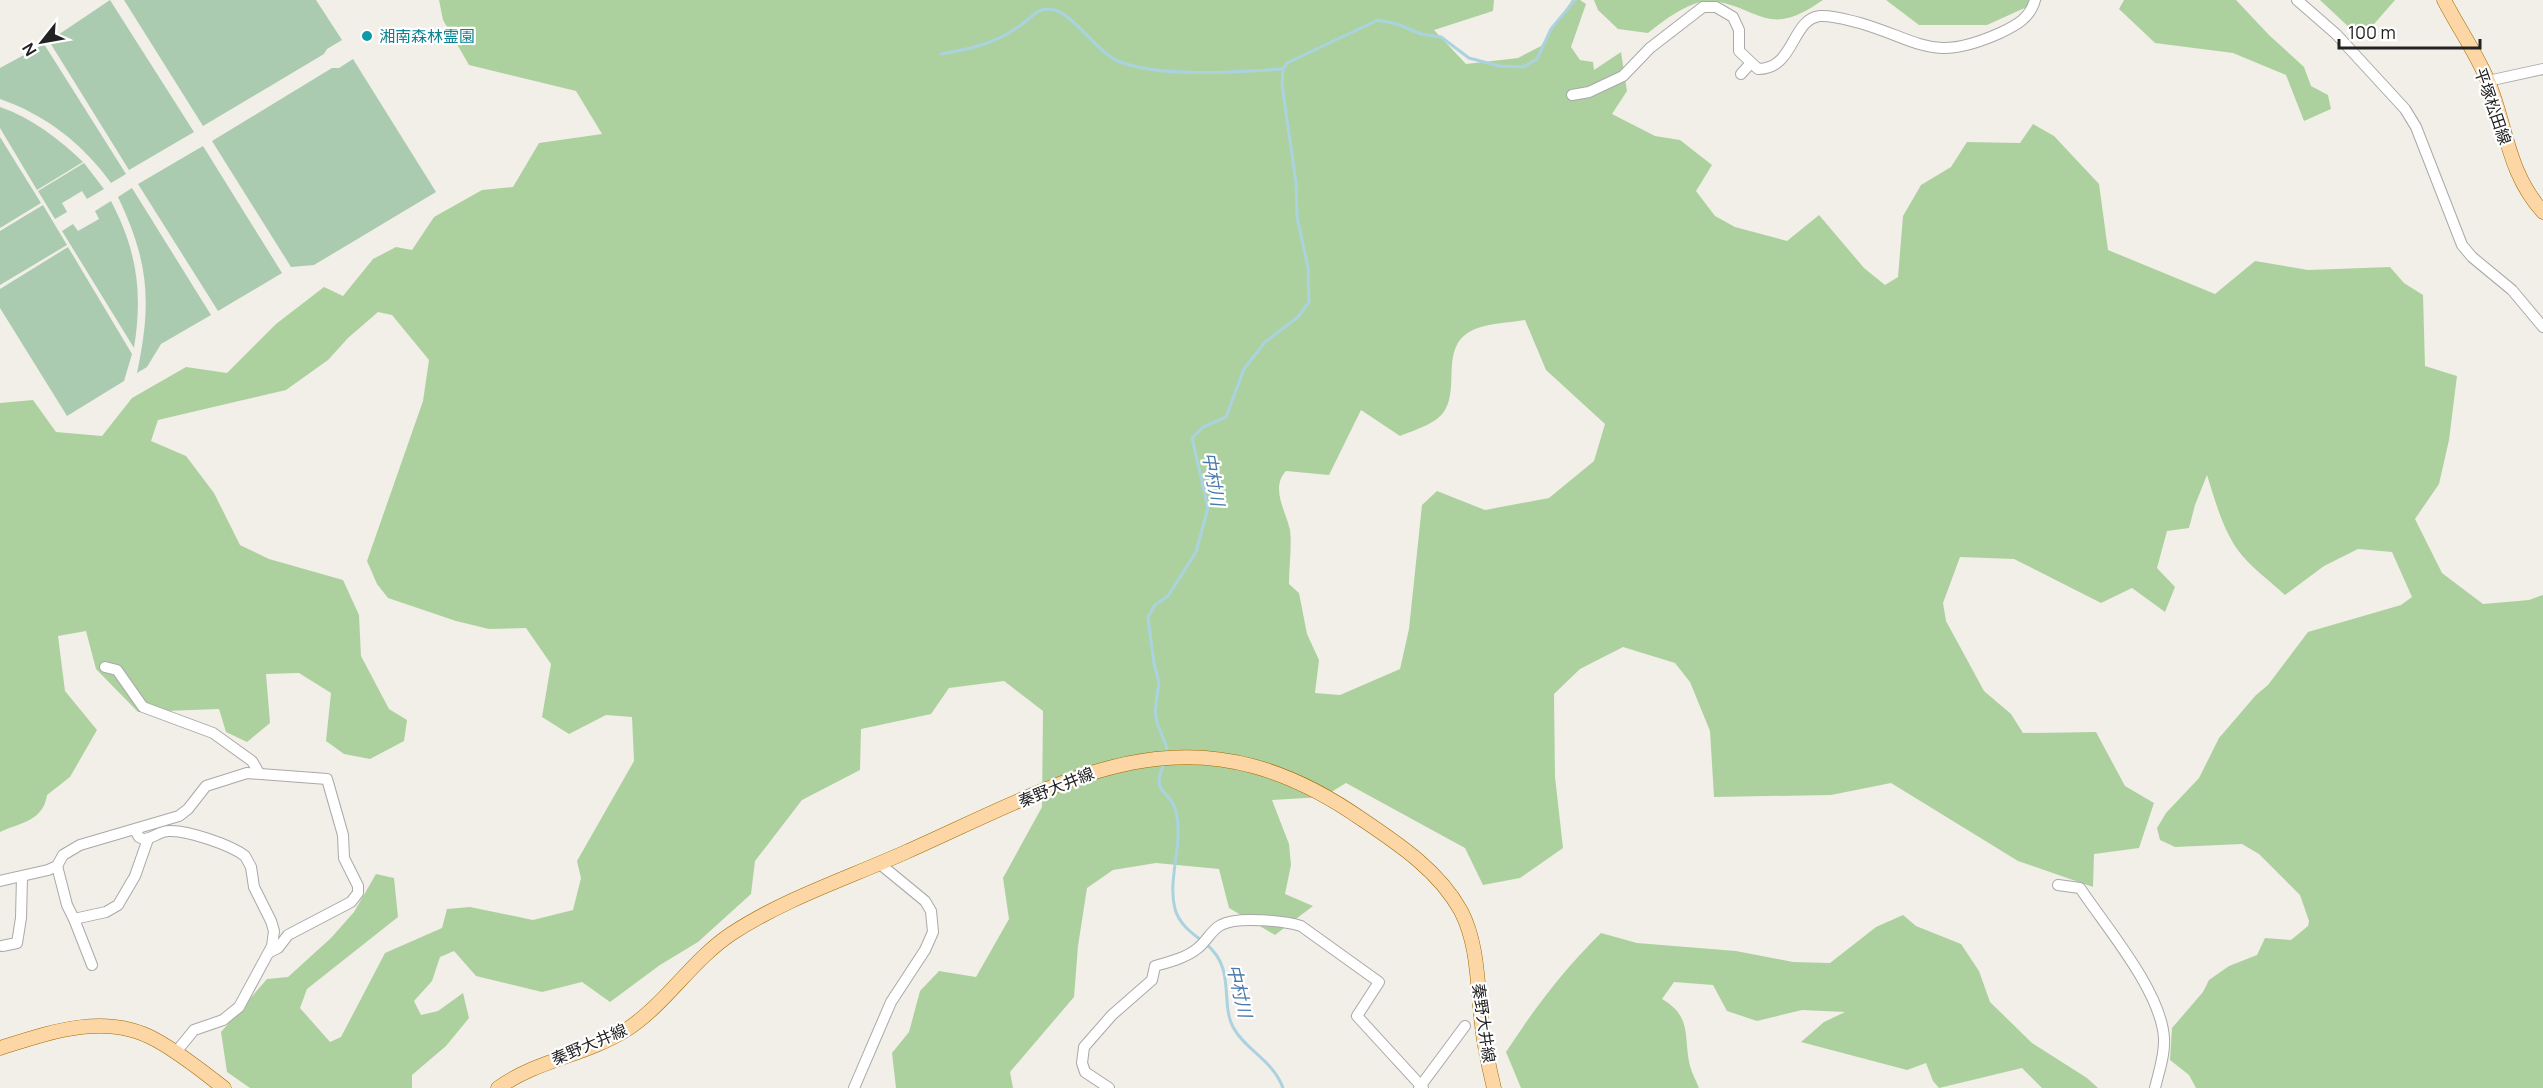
<svg xmlns="http://www.w3.org/2000/svg" width="2543" height="1088" viewBox="0 0 2543 1088" font-family="Manrope,'Noto Sans JP',sans-serif">
  <rect width="100%" height="100%" fill="#f2efe9"/>
  <g fill="#add19e" fill-rule="evenodd">
    <path d="M439,0H1494L1493,11L1434,30L1466,64L1518,58L1541,46L1572,0H1580L1586,4L1571,47L1580,60L1593,62L1594,70L1621,52L1627,91L1612,114L1655,136L1680,140L1712,165L1696,191L1715,216L1735,227L1787,241L1819,215L1864,268L1885,285L1898,277L1903,216L1921,185L1951,167L1967,142L2020,143L2033,124L2054,136L2099,184L2108,250L2215,294L2255,261L2308,270L2390,267L2404,283L2423,295L2425,366L2457,376L2449,440L2439,484L2415,519L2442,573L2483,604L2529,600L2543,595V1088H2196L2189,1075L2170,1060L2172,1028L2203,992L2209,980L2229,966L2257,955L2265,938L2291,940L2308,926L2309,921L2300,895L2259,854L2242,844L2175,847L2160,840L2157,828L2166,813L2199,778L2219,738L2256,695L2268,685L2308,632L2401,605L2412,597L2392,552L2358,549L2324,566L2285,595C2269,580 2250,567 2237,549C2222,527 2215,500 2207,475L2195,505L2189,528L2167,531L2157,568L2175,587L2165,612L2132,588L2101,603L2014,559L1960,557L1943,603L1946,621L1984,691L2011,714L2023,733L2096,732L2125,786L2154,803L2139,848L2094,854L2093,887L2018,861L1891,783L1831,795L1714,797L1710,731L1690,682L1675,663L1623,647L1580,669L1554,694L1555,777L1563,848L1520,878L1483,885L1465,848L1346,783L1323,797L1272,800L1289,844L1291,865L1285,894L1313,906L1275,935L1229,908L1219,869L1156,863L1113,870L1087,888L1078,946L1074,997L1010,1072L1013,1088H896L892,1053L909,1032L920,991L939,971L976,977L1009,919L1003,878L1042,807L1043,711L1004,681L949,688L931,714L861,729L860,770L802,800L755,861L751,894L698,942L660,965L610,1002L582,982L542,992L476,976L454,951L440,957L432,981L414,1001L421,1015L438,1011L463,993L469,1018L446,1046L412,1075V1088H250L227,1072L221,1032L267,979L288,977L331,938L354,912L376,874L394,878L398,917L307,989L300,1008L330,1042L341,1037L385,953L442,928L447,909L470,907L533,920L573,910L581,878L577,861L634,761L632,717L606,715L569,734L542,717L551,664L526,628L489,629L456,621L388,598L377,584L367,561L423,401L429,360L392,315L378,312L348,338L328,360L286,390L158,420L151,441L186,456L214,493L240,545L269,559L343,580L359,615L361,656L389,709L407,720L404,741L370,759L344,754L326,741L331,693L299,673L266,674L270,723L247,742L226,732L219,709L138,712L96,669L86,631L58,636L65,691L97,730L70,777L47,795C43,821 22,822 0,832V403L33,400L56,432L102,436L132,398L186,367L227,373L276,324L324,287L343,296L373,259L396,247L412,250L434,217L482,190L513,187L539,143L602,134L576,91L469,65L443,20ZM1525,320L1546,370L1605,424L1594,461L1549,498L1485,510L1437,491L1422,505L1409,629L1400,669L1340,695L1315,693L1319,660L1307,634L1299,593L1289,584C1289,567 1292,547 1290,530C1286,511 1270,488 1286,471L1329,475L1361,410L1400,436C1414,430 1437,424 1445,410C1459,387 1441,349 1469,332C1484,323 1508,323 1525,320Z"/>
    <path d="M1594,0H1823C1808,10 1790,22 1771,19C1749,15 1732,0 1704,1C1682,6 1666,19 1648,33L1618,29L1598,10Z"/>
    <polygon points="1886,0 2042,0 1987,25 1919,25"/>
    <polygon points="2124,0 2236,0 2269,35 2304,67 2311,86 2328,95 2331,109 2304,121 2286,75 2233,53 2155,43 2119,9"/>
    <polygon points="2320,0 2395,0 2374,24 2352,30"/>
    <path d="M1903,915L1916,926L1961,944L1979,971L1990,1002L2032,1043L2087,1078L2098,1088H2042L2022,1068L1939,1088L1933,1081L1926,1063L1907,1070L1801,1042L1824,1022L1845,1012L1802,1010L1757,1021L1727,1011L1713,985L1674,982L1662,999C1693,1017 1683,1037 1690,1066C1692,1073 1696,1081 1699,1088H1521L1506,1052C1534,1009 1564,969 1601,933L1637,943L1736,951L1793,962L1830,963L1876,927Z"/>
  </g>
  <g fill="#aacbaf">
    <polygon points="110,0 194,132 129,170 49,41"/>
    <polygon points="124,0 316,0 342,40 327,49 324,54 203,126"/>
    <path d="M44,44L126,174L111,183C83,144 46,115 0,99V68Z"/>
    <polygon points="353,59 436,192 314,265 291,267 212,141 332,68 339,68"/>
    <path d="M0,107C32,118 59,139 83,162L37,190L0,128Z"/>
    <polygon points="0,137 41,203 0,228"/>
    <polygon points="203,146 282,273 218,311 138,184"/>
    <polygon points="84,163 104,189 87,199 82,191 62,203 67,212 55,219 38,191"/>
    <path d="M132,188L211,315L161,344L147,367L137,373C152,302 149,262 118,197Z"/>
    <path d="M111,201C137,251 143,292 134,348L62,231L73,224L78,231L99,219L95,211Z"/>
    <polygon points="43,205 67,245 0,285 0,231"/>
    <polygon points="68,247 132,354 124,381 67,416 0,308 0,289"/>
  </g>
  <g fill="none" stroke-linecap="round" stroke-linejoin="round">
    <g stroke="#aad3df" stroke-width="3">
      <path d="M941,54C969,49 995,44 1018,27C1028,21 1037,8 1049,9C1072,10 1096,52 1118,61C1158,78 1239,72 1283,69"/>
      <polyline points="1166,754 1167,748 1157,723 1155,711 1159,682 1154,664 1148,617 1155,605 1168,596 1196,552 1208,508 1192,438 1203,427 1226,417 1244,369 1265,342 1298,317 1309,302 1308,267 1297,217 1296,182 1282,85 1283,69 1287,63 1378,20 1397,24 1421,34 1441,37 1469,58 1499,66 1523,67 1537,59 1551,29 1575,0"/>
      <path d="M1164,763C1150,797 1170,787 1176,812C1184,843 1167,879 1175,909C1179,923 1190,932 1201,940"/>
      <path d="M1206,944C1236,968 1220,1002 1233,1027C1245,1050 1273,1060 1283,1088"/>
    </g>
    <defs>
      <g id="minor">
        <polyline points="2297,0 2336,34 2405,109 2416,127 2462,245 2472,257 2512,290 2543,327"/>
        <polyline points="1741,74 1750,64"/>
        <polyline points="2488,81 2543,69"/>
        <path d="M1572,95L1589,92L1623,76L1650,48L1703,7H1716L1733,17L1739,30V51L1758,69C1795,69 1791,19 1820,16C1833,15 1847,20 1860,23C1923,42 1933,63 2000,33C2017,25 2030,18 2035,0"/>
        <polyline points="105,667 117,670 143,707 213,733 252,761 259,773"/>
        <path d="M135,830L139,837L143,839C153,839 159,831 169,831C187,830 231,845 245,856L251,867L254,887L271,921L274,931L272,946L239,1007L223,1020L194,1030L176,1052"/>
        <polyline points="57,866 67,905 74,919 106,912 118,905 135,876 148,839"/>
        <polyline points="0,881 48,870 57,866 63,855 80,845 179,816 188,809 206,786 247,773 327,779 343,835 344,858 358,886 358,893 351,902 288,935 278,948 270,952"/>
        <path d="M2058,885L2080,888C2106,927 2161,991 2164,1038C2165,1055 2159,1071 2155,1088"/>
        <polyline points="74,919 92,965"/>
        <polyline points="2,946 17,943 21,918 22,877"/>
        <polyline points="854,1088 891,1002 925,950 933,932 931,911 925,901 880,864"/>
        <path d="M1109,1088L1085,1072L1082,1063L1084,1047L1112,1015L1152,980L1155,966C1169,962 1186,958 1198,948C1207,941 1211,930 1221,925C1237,916 1284,921 1301,926L1379,982L1357,1016L1423,1088"/>
        <polyline points="1419,1088 1465,1026"/>
      </g>
      <g id="major">
        <path d="M2444,0C2458,27 2476,53 2488,81C2507,127 2507,172 2543,212"/>
        <path d="M0,1048C50,1032 106,1012 156,1040C180,1053 202,1071 224,1088"/>
        <path d="M498,1088C537,1060 586,1055 626,1030C666,1004 691,961 731,934C784,899 848,878 906,852C1074,777 1190,699 1363,820C1400,845 1439,871 1461,911C1479,946 1477,987 1482,1025C1484,1046 1489,1067 1494,1088"/>
      </g>
    </defs>
    <use href="#minor" stroke="#a9a9a9" stroke-width="12"/>
    <use href="#major" stroke="#a06b00" stroke-width="15"/>
    <use href="#minor" stroke="#fff" stroke-width="10"/>
    <use href="#major" stroke="#fcd6a4" stroke-width="14"/>
  </g>
  <circle fill="#0f9aa8" stroke="#fff" stroke-width="2" cx="367" cy="36" r="6"/>
  <g text-anchor="middle" stroke-width="4.5" stroke-linejoin="round" paint-order="stroke">
    <g font-size="16" fill="#0d838f" stroke="#fff" text-anchor="start">
      <text x="379" y="42">湘南森林霊園</text>
    </g>
    <g font-size="16" fill="#222" stroke="#fff">
      <text transform="translate(2493 106) rotate(71)" y="6">平塚松田線</text>
      <text transform="translate(1056 787) rotate(-22)" y="6">秦野大井線</text>
      <text transform="translate(1484 1023) rotate(82)" y="6">秦野大井線</text>
      <text transform="translate(589 1044) rotate(-23)" y="6">秦野大井線</text>
    </g>
    <g font-size="18" font-style="italic" fill="#4a7aab" stroke="#fff">
      <text transform="translate(1213 479) rotate(80)" y="6">中村川</text>
      <text transform="translate(1239 991) rotate(77)" y="6">中村川</text>
    </g>
  </g>
  <g transform="translate(42 42) rotate(239)" stroke="#ffffff" stroke-width="4.5" paint-order="stroke">
  <path d="M0-4.5L10 22L0 15L-10 22Z" fill="#222222"/>
  <text y="-9" font-size="16" font-weight="bold" text-anchor="middle" fill="#222222">N</text>
  </g>
  <path d="M2339 39v9h141v-9" fill="none" stroke="#222222" stroke-width="3"/>
  <text x="2348" y="39" font-size="18" fill="#222222" stroke="#ffffff" stroke-width="4.5" paint-order="stroke">100 m</text>
</svg>
